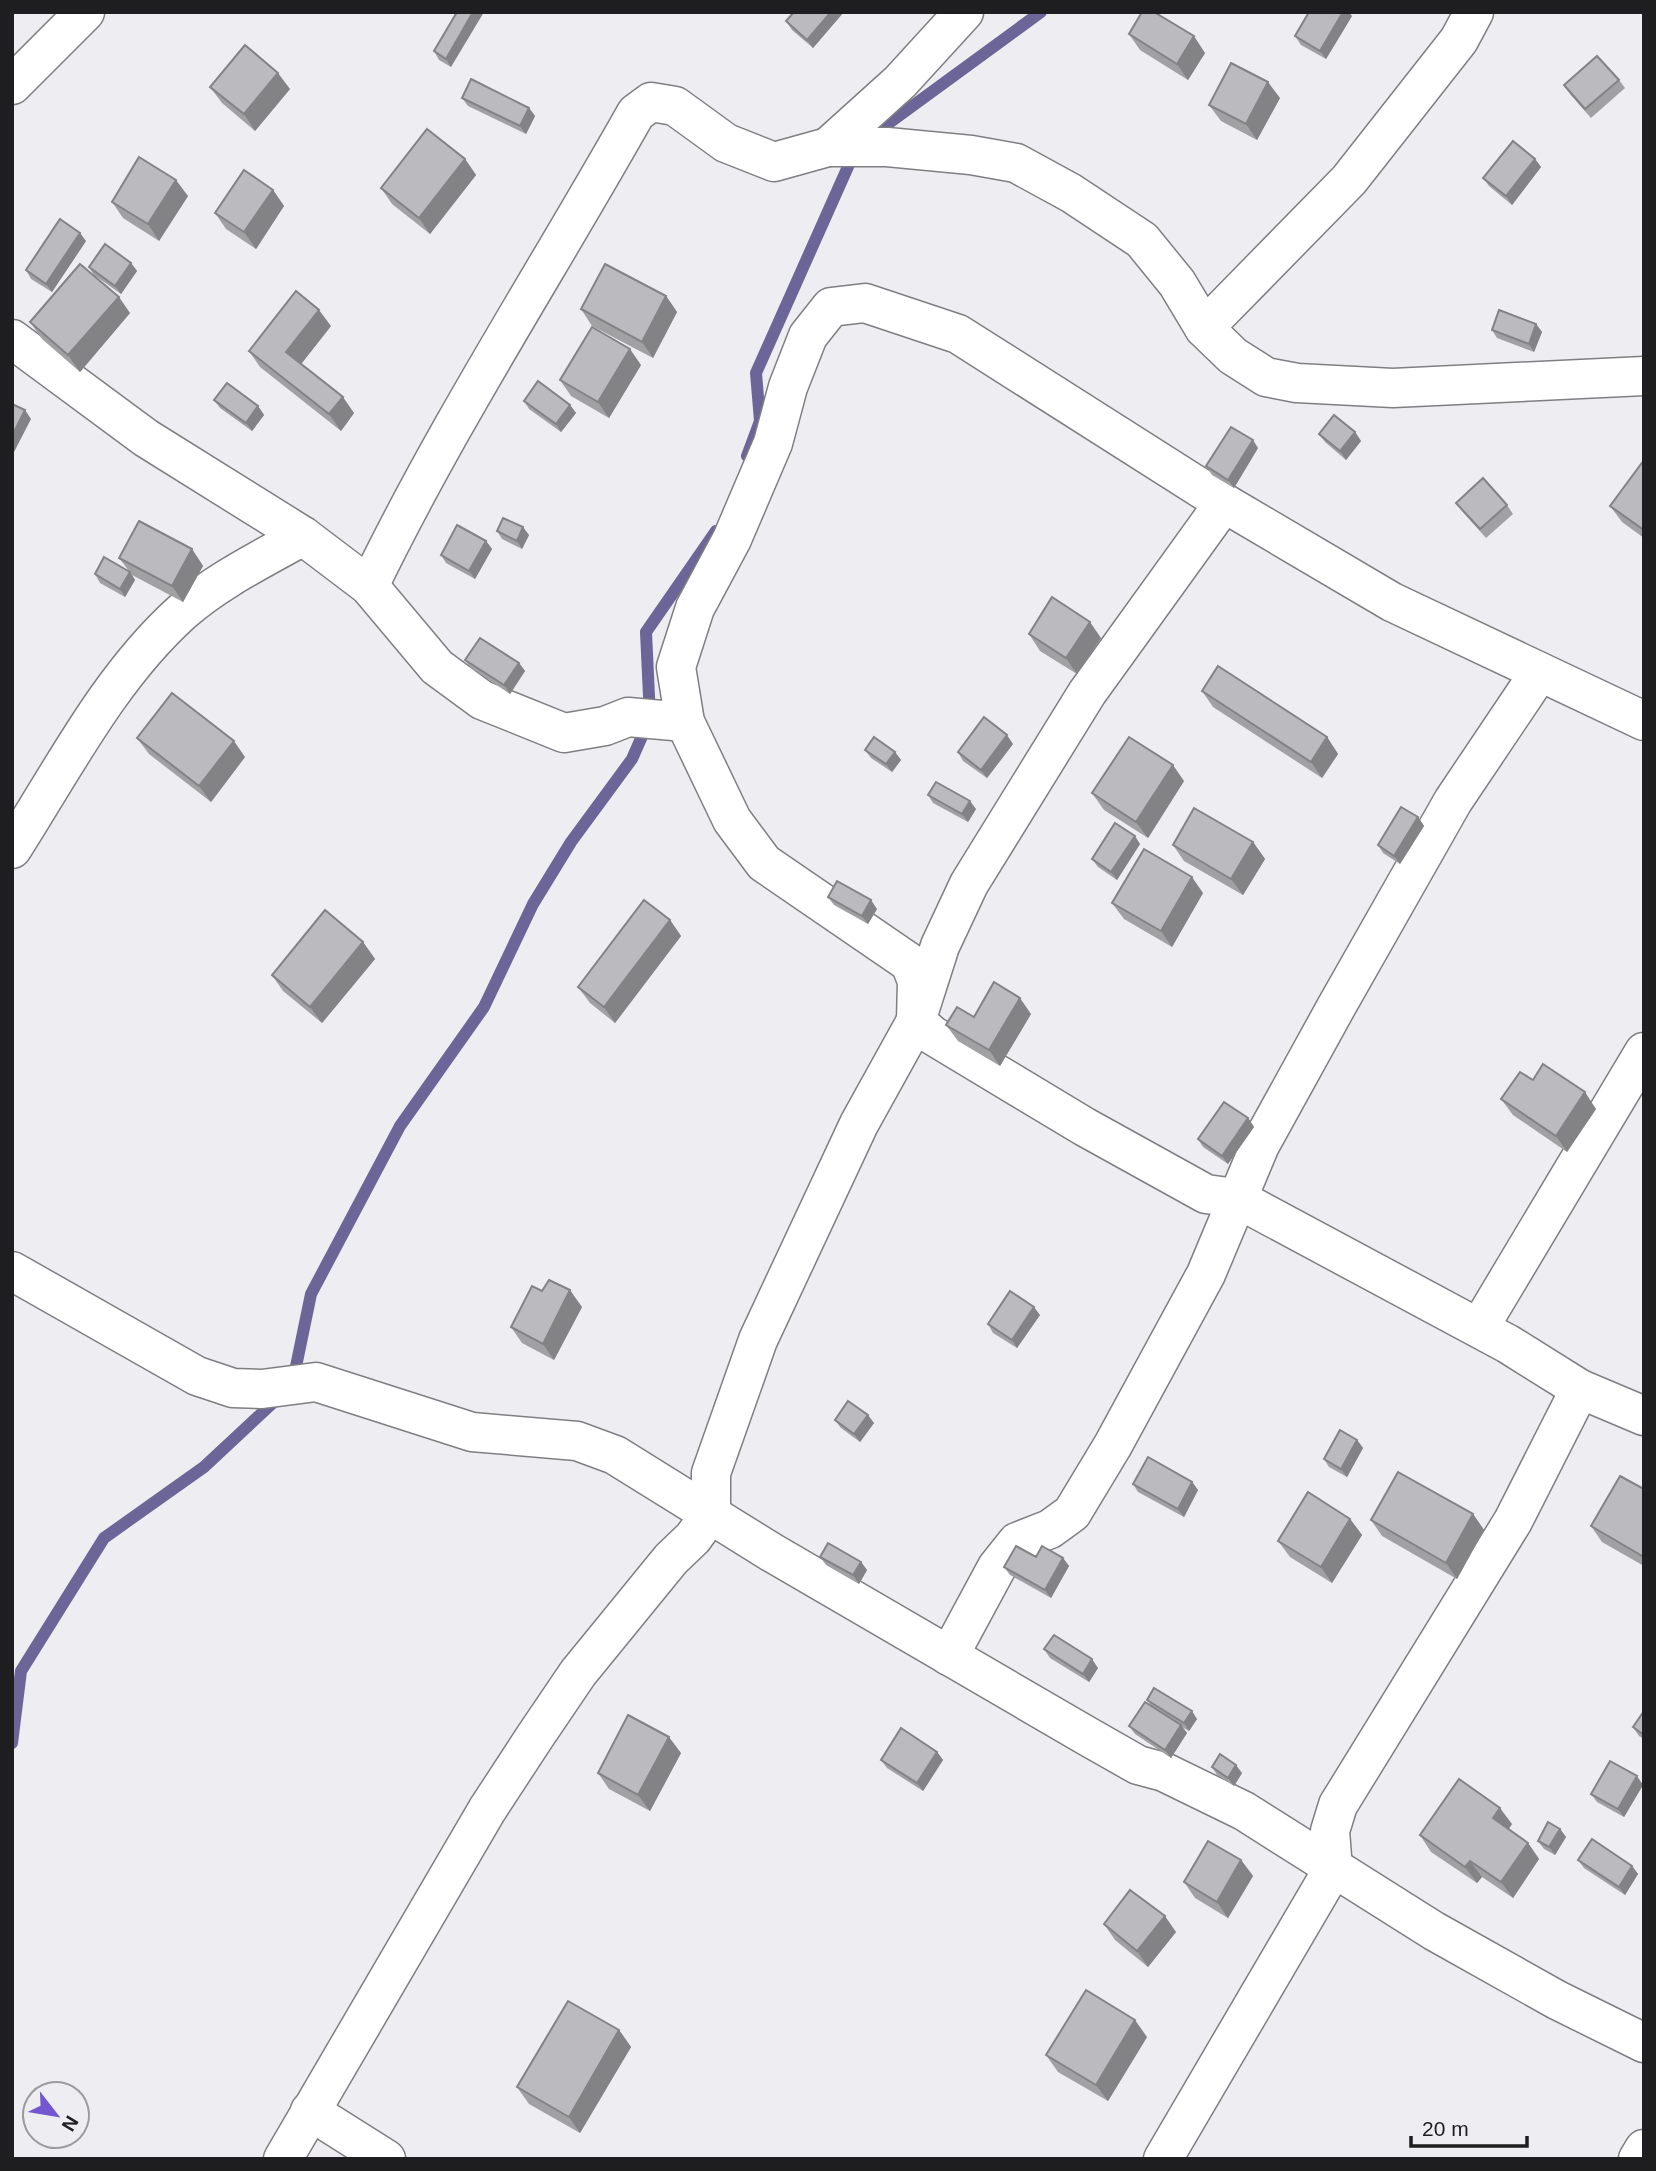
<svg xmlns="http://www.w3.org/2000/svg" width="1656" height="2171" viewBox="0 0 1656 2171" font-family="Helvetica,sans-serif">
  <rect width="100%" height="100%" fill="#eeedf1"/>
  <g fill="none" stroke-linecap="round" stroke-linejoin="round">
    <g stroke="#6c6597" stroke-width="12">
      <polyline points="870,137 1041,12"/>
      <polyline points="747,456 760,421 756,373 855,151"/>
      <polyline points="293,1381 311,1294 400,1126 484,1007 533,904 571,842 632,759 650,718 646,632 716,531"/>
      <polyline points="12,1743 21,1671 104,1538 204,1467 279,1397"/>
    </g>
    <defs>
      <g id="minor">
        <polyline points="12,85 85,12"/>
        <polyline points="828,147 900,82 964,12"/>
        <polyline points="1204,328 1349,180 1459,40 1474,12"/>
        <polyline points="12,339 146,438 303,536 369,586 437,667 482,700 564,733 605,726 628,717 685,722"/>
        <path d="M369,586C448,423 547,271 636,113L651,102L675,106L726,143L774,162L828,147H887L971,155L1016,163L1071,193L1142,240L1177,283L1204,328L1233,356L1266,377L1297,383L1393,388L1644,376"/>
        <polyline points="1644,721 1392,602 1224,503 958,334 865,303 831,307 808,336 788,387 773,443 732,539 695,608 676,667 685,722 732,820 764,863 910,963 917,981 916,1021 932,1035 1085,1127 1206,1194 1236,1198 1508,1344 1580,1389 1644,1416"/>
        <path d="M12,849C64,768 109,678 182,612C217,581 262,559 303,536"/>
        <polyline points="12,1271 197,1376 233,1388 262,1389 316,1382 472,1432 577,1441 615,1455 771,1552 1087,1736 1138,1765 1164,1772 1244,1811 1434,1931 1557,2000 1644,2043"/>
        <polyline points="1479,1328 1644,1052"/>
        <polyline points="949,1656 997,1567 1017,1542 1050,1529 1072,1513 1113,1445 1206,1274 1260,1145 1335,1009 1453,801 1539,673"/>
        <polyline points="310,2111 386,2159"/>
        <polyline points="283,2159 487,1810 534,1738 578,1673 671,1559 693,1538 711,1513 711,1473 758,1340 859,1124 916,1021 940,946 969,884 1087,693 1224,503"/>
        <polyline points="1163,2159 1333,1869 1330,1831 1338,1805 1513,1521 1580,1389"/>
        <polyline points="1638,2159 1644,2149"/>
      </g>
    </defs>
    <use href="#minor" stroke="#7f7f83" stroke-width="41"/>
    <use href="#minor" stroke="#fff" stroke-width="38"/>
  </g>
  <g fill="#a1a1a4">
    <polygon points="457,12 451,67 439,60 434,51"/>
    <polygon points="843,13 813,48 792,30 786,21"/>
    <polygon points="1352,16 1326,59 1301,45 1295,36"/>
    <polygon points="1129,34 1205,53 1188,80 1140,50"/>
    <polygon points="1619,80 1625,88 1591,118 1570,94 1564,85"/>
    <polygon points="210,87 290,89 255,131 222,103"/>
    <polygon points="462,98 529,108 535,116 526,134 468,106"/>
    <polygon points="1280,98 1257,140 1221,121 1209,105"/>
    <polygon points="465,159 476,175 430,234 392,204 381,188"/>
    <polygon points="1535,159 1541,167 1512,205 1489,186 1483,178"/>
    <polygon points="273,190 284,206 256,249 226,229 215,213"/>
    <polygon points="188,196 159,241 123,218 112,202"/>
    <polygon points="86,241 52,292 31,279 26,270"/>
    <polygon points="131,263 137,271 121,294 94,275 89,267"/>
    <polygon points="666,296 677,312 653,358 592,326 581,309"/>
    <polygon points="130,313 80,372 42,339 30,322"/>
    <polygon points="1536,324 1542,332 1534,352 1497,338 1492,330"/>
    <polygon points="331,326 301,364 354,413 341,431 260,367 249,351"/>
    <polygon points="641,365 609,418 571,396 560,380"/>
    <polygon points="214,400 258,406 264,415 252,431 220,408"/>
    <polygon points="524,401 570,405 576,413 561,432 529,409"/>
    <polygon points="1355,432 1361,441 1346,460 1325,442 1319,434"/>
    <polygon points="1258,448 1234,488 1212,475 1206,466"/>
    <polygon points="1644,460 1644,538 1622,522 1610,506"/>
    <polygon points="1456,503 1507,505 1513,514 1486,538 1462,511"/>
    <polygon points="497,531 529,535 522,549 502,539"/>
    <polygon points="486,541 492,549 475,579 446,563 441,555"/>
    <polygon points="192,549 203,566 183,602 132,575 135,580 125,597 100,583 95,574 129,571 119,558"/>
    <polygon points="1029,634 1101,638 1077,674 1040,651"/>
    <polygon points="465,660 519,663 525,671 510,694 471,668"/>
    <polygon points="1202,691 1327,737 1338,754 1322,778 1213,707"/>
    <polygon points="137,738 245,757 211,802 149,754"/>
    <polygon points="1013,744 987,778 963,761 958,752"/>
    <polygon points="865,750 895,752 901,760 892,772 871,758"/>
    <polygon points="1184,781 1148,838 1104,810 1092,793"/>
    <polygon points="928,795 976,809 968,822 933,803"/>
    <polygon points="1418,817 1424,826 1400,864 1383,853 1378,845"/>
    <polygon points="1253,842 1265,859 1243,895 1184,861 1173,845"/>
    <polygon points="1140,844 1117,880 1098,867 1092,859"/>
    <polygon points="1203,893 1172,947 1124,919 1112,903"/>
    <polygon points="828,897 877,909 868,924 834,905"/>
    <polygon points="670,920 681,936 615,1023 590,1003 578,987"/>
    <polygon points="363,942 375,959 322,1023 283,991 272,975"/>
    <polygon points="1031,1014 1000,1066 958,1041 946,1025 974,1017"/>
    <polygon points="1533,1080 1596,1109 1567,1152 1513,1115 1501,1099"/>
    <polygon points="1248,1118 1254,1127 1228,1164 1203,1147 1198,1139"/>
    <polygon points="542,1291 582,1307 554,1360 522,1343 511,1327"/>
    <polygon points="1040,1315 1017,1348 993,1333 988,1324"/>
    <polygon points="835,1420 874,1423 860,1442 841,1428"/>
    <polygon points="1357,1440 1363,1448 1347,1477 1329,1467 1324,1459"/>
    <polygon points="1192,1482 1198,1490 1184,1517 1138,1492 1133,1484"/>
    <polygon points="1644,1489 1644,1566 1602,1542 1591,1526"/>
    <polygon points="1473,1514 1484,1530 1457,1579 1382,1536 1371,1520"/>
    <polygon points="1350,1519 1362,1535 1332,1583 1290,1557 1278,1541"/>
    <polygon points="820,1557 861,1562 867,1570 859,1584 826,1565"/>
    <polygon points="1036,1557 1063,1558 1069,1566 1051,1598 1010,1575 1004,1567"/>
    <polygon points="1044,1649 1098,1668 1089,1682 1050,1658"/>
    <polygon points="1147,1700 1197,1719 1189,1731 1182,1727 1187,1733 1171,1758 1135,1734 1129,1726 1151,1706"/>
    <polygon points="1644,1711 1644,1739 1639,1736 1633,1727"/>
    <polygon points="937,1752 943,1760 923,1791 887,1768 881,1760"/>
    <polygon points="681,1753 650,1811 609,1789 598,1773"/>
    <polygon points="1212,1767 1242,1773 1234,1786 1217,1775"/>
    <polygon points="1643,1785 1624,1817 1597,1802 1591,1794"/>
    <polygon points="1512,1824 1508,1829 1528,1843 1539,1859 1513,1898 1482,1877 1477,1883 1431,1852 1420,1835"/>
    <polygon points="1560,1829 1566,1837 1555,1855 1544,1849 1538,1841"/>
    <polygon points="1241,1860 1253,1876 1228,1918 1195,1898 1184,1882"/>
    <polygon points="1578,1860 1632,1866 1638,1874 1625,1895 1584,1868"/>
    <polygon points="1104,1924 1176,1932 1148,1967 1115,1940"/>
    <polygon points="619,2030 631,2047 580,2133 529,2104 517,2087"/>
    <polygon points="1147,2037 1108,2101 1058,2072 1046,2055"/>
  </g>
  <g fill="#838386">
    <polygon points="473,12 484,12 451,67 446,59"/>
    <polygon points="831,12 843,13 813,48 807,40"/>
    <polygon points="1343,12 1349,12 1352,16 1326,59 1320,51"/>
    <polygon points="1194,36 1205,53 1188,80 1177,64"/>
    <polygon points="278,73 290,89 255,131 244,114"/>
    <polygon points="1268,82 1280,98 1257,140 1246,124"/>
    <polygon points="529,108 535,116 526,134 520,126"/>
    <polygon points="465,159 476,175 430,234 419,218"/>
    <polygon points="1535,159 1541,167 1512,205 1506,196"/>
    <polygon points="176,180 188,196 159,241 148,224"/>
    <polygon points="273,190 284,206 256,249 244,232"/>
    <polygon points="80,233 86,241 52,292 46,284"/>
    <polygon points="131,263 137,271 121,294 115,286"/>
    <polygon points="666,296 677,312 653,358 642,342"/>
    <polygon points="119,297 130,313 80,372 68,355"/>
    <polygon points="319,310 331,326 298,368 286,352"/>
    <polygon points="1536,324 1542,332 1534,352 1529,344"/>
    <polygon points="630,349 641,365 609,418 598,402"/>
    <polygon points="343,397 354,413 341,431 329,414"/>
    <polygon points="570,405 576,413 561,432 556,424"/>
    <polygon points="258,406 264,415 252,431 246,423"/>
    <polygon points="25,410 31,419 12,456 12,436"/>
    <polygon points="1355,432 1361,441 1346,460 1340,451"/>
    <polygon points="1253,440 1258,448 1234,488 1228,480"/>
    <polygon points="523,527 529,535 522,549 517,541"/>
    <polygon points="486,541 492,549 475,579 469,571"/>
    <polygon points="192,549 203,566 183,602 172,586"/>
    <polygon points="130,572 135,580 125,597 120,589"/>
    <polygon points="1090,622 1101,638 1077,674 1066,658"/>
    <polygon points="519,663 525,671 510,694 504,685"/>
    <polygon points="1007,735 1013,744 987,778 981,770"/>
    <polygon points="1327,737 1338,754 1322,778 1311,762"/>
    <polygon points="234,741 245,757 211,802 199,786"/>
    <polygon points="895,752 901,760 892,772 886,764"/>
    <polygon points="1173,765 1184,781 1148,838 1136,822"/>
    <polygon points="970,801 976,809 968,822 962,814"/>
    <polygon points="1418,817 1424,826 1400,864 1394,856"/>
    <polygon points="1135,836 1140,844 1117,880 1111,872"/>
    <polygon points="1253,842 1265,859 1243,895 1231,879"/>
    <polygon points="1192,877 1203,893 1172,947 1161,931"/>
    <polygon points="871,900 877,909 868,924 862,916"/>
    <polygon points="670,920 681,936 615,1023 604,1007"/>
    <polygon points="363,942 375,959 322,1023 310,1007"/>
    <polygon points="1020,998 1031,1014 1000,1066 989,1050"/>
    <polygon points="1585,1092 1596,1109 1567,1152 1556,1136"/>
    <polygon points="1248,1118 1254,1127 1228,1164 1222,1156"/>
    <polygon points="570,1290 582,1307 554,1360 543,1344"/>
    <polygon points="1034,1307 1040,1315 1017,1348 1012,1340"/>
    <polygon points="868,1415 874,1423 860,1442 854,1434"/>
    <polygon points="1357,1440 1363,1448 1347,1477 1341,1469"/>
    <polygon points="1192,1482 1198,1490 1184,1517 1178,1509"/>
    <polygon points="1473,1514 1484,1530 1457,1579 1446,1563"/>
    <polygon points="1350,1519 1362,1535 1332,1583 1321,1567"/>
    <polygon points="1063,1558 1069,1566 1051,1598 1045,1590"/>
    <polygon points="861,1562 867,1570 859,1584 853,1575"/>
    <polygon points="1092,1659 1098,1668 1089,1682 1083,1674"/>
    <polygon points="1192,1711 1197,1719 1189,1731 1184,1723"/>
    <polygon points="1181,1725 1187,1733 1171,1758 1165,1750"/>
    <polygon points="669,1737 681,1753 650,1811 638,1795"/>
    <polygon points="937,1752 943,1760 923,1791 917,1783"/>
    <polygon points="1236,1765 1242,1773 1234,1786 1228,1778"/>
    <polygon points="1637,1776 1643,1785 1624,1817 1618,1809"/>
    <polygon points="1500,1808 1512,1824 1505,1835 1493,1818"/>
    <polygon points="1560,1829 1566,1837 1555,1855 1549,1847"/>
    <polygon points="1528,1843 1539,1859 1513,1898 1501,1882"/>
    <polygon points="1241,1860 1253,1876 1228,1918 1217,1902"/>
    <polygon points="1470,1861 1482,1877 1477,1883 1465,1867"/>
    <polygon points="1632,1866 1638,1874 1625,1895 1619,1887"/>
    <polygon points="1165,1916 1176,1932 1148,1967 1137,1951"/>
    <polygon points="1135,2020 1147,2037 1108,2101 1096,2085"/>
    <polygon points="619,2030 631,2047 580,2133 569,2117"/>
  </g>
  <g fill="#bbbbbf" stroke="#838386" stroke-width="2">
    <polygon points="457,12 473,12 446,59 434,51"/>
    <polygon points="794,12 831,12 807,40 786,21"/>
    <polygon points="1142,12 1154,12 1194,36 1177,64 1129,34"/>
    <polygon points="1309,12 1343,12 1320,51 1295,36"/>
    <polygon points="245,45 278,73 244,114 210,87"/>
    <polygon points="1597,56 1619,80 1585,109 1564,85"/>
    <polygon points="1231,63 1268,82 1246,124 1209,105"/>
    <polygon points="471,79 529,108 520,126 462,98"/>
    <polygon points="427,129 465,159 419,218 381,188"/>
    <polygon points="1513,141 1535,159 1506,196 1483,178"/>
    <polygon points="139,157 176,180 148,224 112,202"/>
    <polygon points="244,170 273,190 244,232 215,213"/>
    <polygon points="60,219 80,233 46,284 26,270"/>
    <polygon points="105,244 131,263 115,286 89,267"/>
    <polygon points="80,264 119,297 68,355 30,322"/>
    <polygon points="605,264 666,296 642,342 581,309"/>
    <polygon points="296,291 319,310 286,352 343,397 329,414 249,351"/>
    <polygon points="1499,310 1536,324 1529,344 1492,330"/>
    <polygon points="592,327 630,349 598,402 560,380"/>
    <polygon points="538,381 570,405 556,424 524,401"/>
    <polygon points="227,383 258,406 246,423 214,400"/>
    <polygon points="12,404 25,410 12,436"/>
    <polygon points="1334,415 1355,432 1340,451 1319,434"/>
    <polygon points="1231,427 1253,440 1228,480 1206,466"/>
    <polygon points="1644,460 1644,530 1610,506"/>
    <polygon points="1483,478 1507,505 1480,529 1456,503"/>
    <polygon points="503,518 523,527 517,541 497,531"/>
    <polygon points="139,521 192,549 172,586 119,558"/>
    <polygon points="457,525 486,541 469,571 441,555"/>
    <polygon points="104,557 130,572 120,589 95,574"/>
    <polygon points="1052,597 1090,622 1066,658 1029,634"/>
    <polygon points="480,638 519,663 504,685 465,660"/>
    <polygon points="1218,666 1327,737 1311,762 1202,691"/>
    <polygon points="172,693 234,741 199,786 137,738"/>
    <polygon points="984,717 1007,735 981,770 958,752"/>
    <polygon points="874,737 895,752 886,764 865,750"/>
    <polygon points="1129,737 1173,765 1136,822 1092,793"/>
    <polygon points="936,782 970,801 962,814 928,795"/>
    <polygon points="1401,807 1418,817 1394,856 1378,845"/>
    <polygon points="1194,808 1253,842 1231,879 1173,845"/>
    <polygon points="1115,823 1135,836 1111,872 1092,859"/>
    <polygon points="1144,849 1192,877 1161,931 1112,903"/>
    <polygon points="837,881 871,900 862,916 828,897"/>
    <polygon points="644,900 670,920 604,1007 578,987"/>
    <polygon points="325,910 363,942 310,1007 272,975"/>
    <polygon points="994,982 1020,998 989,1050 946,1025 957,1007 974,1017"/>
    <polygon points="1543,1064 1585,1092 1556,1136 1501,1099 1520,1072 1533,1080"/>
    <polygon points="1224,1102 1248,1118 1222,1156 1198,1139"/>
    <polygon points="549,1280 570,1290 543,1344 511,1327 532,1286 542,1291"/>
    <polygon points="1010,1291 1034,1307 1012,1340 988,1324"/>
    <polygon points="848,1401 868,1415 854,1434 835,1420"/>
    <polygon points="1340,1430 1357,1440 1341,1469 1324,1459"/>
    <polygon points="1148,1457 1192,1482 1178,1509 1133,1484"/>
    <polygon points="1398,1472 1473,1514 1446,1563 1371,1520"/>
    <polygon points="1620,1476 1644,1489 1644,1557 1591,1526"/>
    <polygon points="1308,1492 1350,1519 1321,1567 1278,1541"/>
    <polygon points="828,1543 861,1562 853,1575 820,1557"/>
    <polygon points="1016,1546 1036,1557 1042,1546 1063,1558 1045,1590 1004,1567"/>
    <polygon points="1054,1635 1092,1659 1083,1674 1044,1649"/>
    <polygon points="1154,1688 1192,1711 1184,1723 1147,1700"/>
    <polygon points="1145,1702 1181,1725 1165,1750 1129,1726"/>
    <polygon points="1644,1711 1644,1735 1633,1727"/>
    <polygon points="628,1715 669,1737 638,1795 598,1773"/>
    <polygon points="901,1728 937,1752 917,1783 881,1760"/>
    <polygon points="1220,1754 1236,1765 1228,1778 1212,1767"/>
    <polygon points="1610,1761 1637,1776 1618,1809 1591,1794"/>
    <polygon points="1459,1779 1500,1808 1493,1818 1528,1843 1501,1882 1470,1861 1465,1867 1420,1835"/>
    <polygon points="1548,1822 1560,1829 1549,1847 1538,1841"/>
    <polygon points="1592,1839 1632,1866 1619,1887 1578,1860"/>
    <polygon points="1208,1841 1241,1860 1217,1902 1184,1882"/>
    <polygon points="1130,1890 1165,1916 1137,1951 1104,1924"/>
    <polygon points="1086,1990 1135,2020 1096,2085 1046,2055"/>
    <polygon points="568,2001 619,2030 569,2117 517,2087"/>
  </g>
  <rect width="1656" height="2171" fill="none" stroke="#1e1e20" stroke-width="28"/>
  <g transform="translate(56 2115) rotate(121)"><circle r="33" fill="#eeedf1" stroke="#9b9a9d" stroke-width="2"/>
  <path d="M0-5L12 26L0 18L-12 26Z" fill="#7356d0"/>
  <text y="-10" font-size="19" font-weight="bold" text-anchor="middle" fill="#1e1e20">N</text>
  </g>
  <path d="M1411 2136v10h116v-10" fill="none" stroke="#1e1e20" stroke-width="3.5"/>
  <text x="1422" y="2136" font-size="21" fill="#1e1e20" stroke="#eeedf1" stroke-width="5" paint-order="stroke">20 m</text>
</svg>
